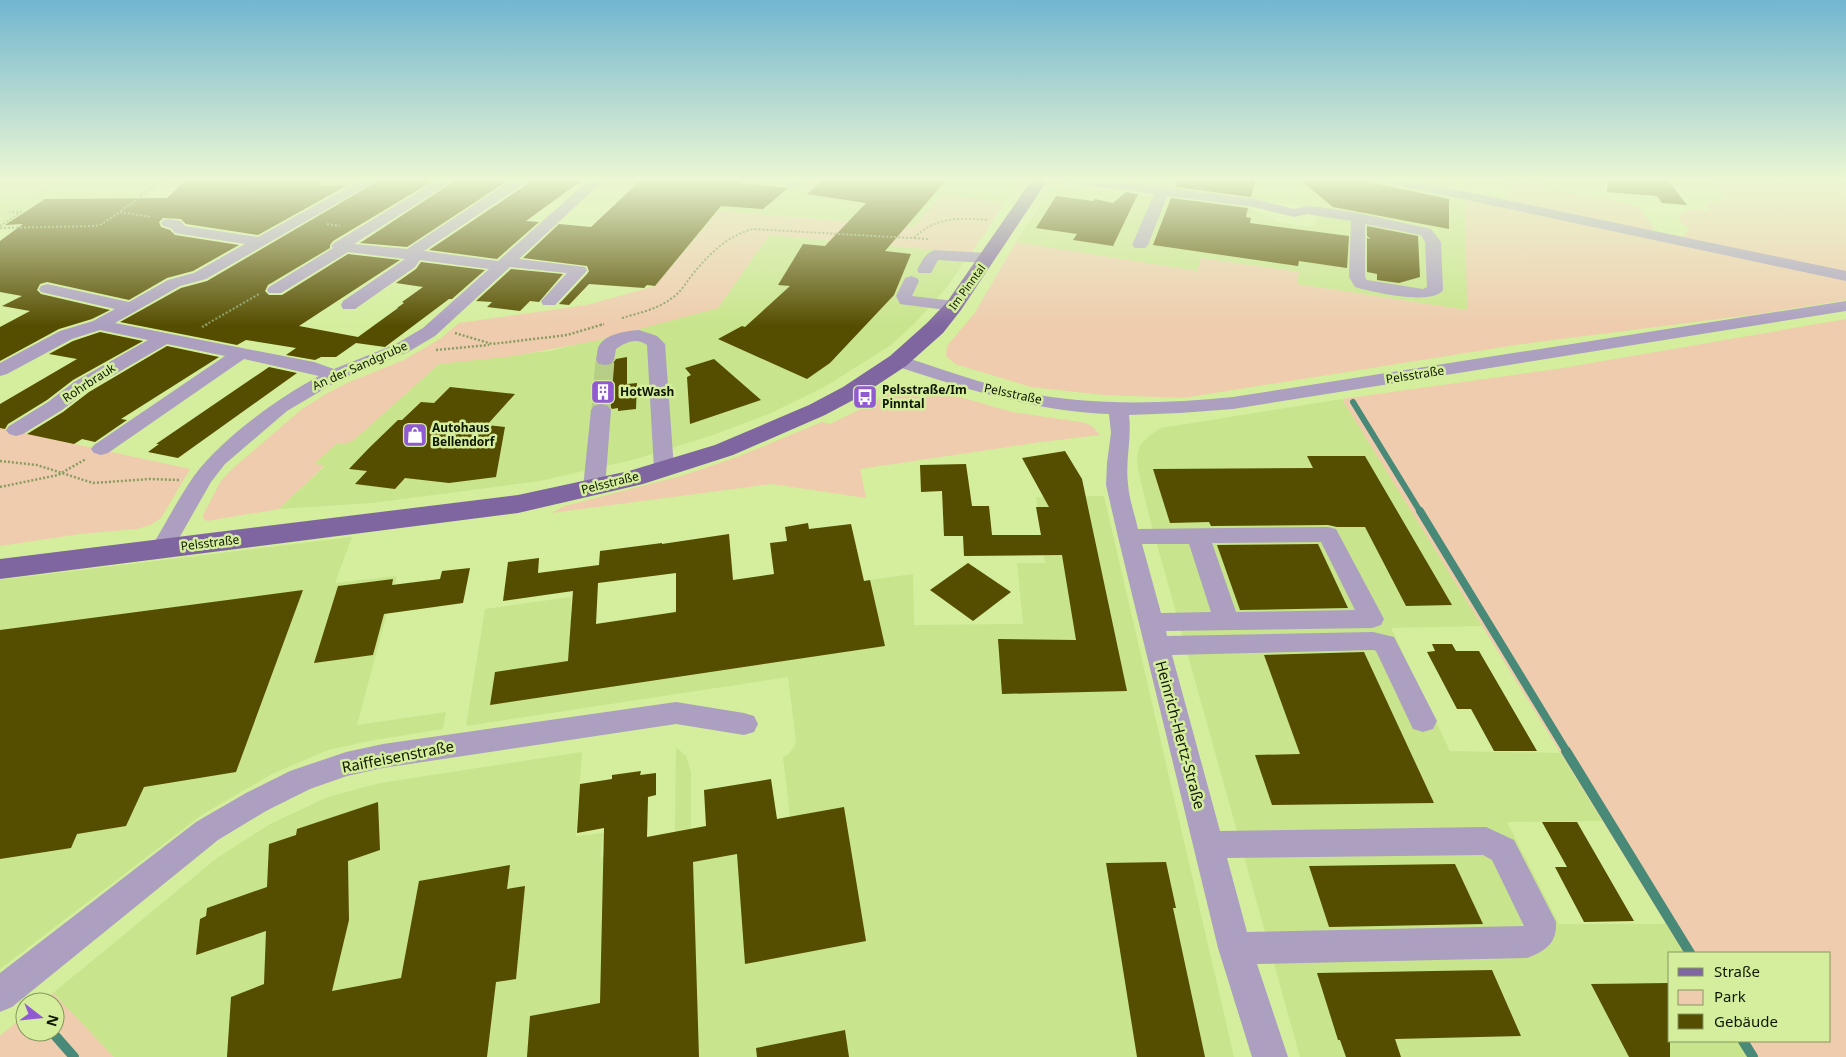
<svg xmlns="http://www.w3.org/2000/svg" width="1846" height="1057" viewBox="0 0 1846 1057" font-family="'Noto Sans',sans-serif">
  <rect width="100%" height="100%" fill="#d4ee9d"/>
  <g fill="#c8e48c">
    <polygon points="57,178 168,178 102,229 0,230 0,200 31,197"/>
    <polygon points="745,178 1015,178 1020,182 1005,203 942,194 914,227 718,211"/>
    <polygon points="1092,178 1370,178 1465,198 1468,310 1297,284 1299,272 1201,258 1197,271 1016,242 1050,190 1060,185 1251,209 1281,223 1315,227 1318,208"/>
    <polygon points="769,235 970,253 948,286 914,324 891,345 826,386 771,413 713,435 636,459 540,481 372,503 279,509 325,466 314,464 336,444 345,444 354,440 439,364 550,351 718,308"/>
    <polygon points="1342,399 1482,626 1391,628 1450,751 1560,753 1602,821 1507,822 1559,924 1666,924 1684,953 1670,953 1670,1041 1738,1041 1748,1057 1300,1057 1151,523 1138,470 1137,457 1140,445 1150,435 1161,428"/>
    <polygon points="1104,496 1234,1057 114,1057 53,993 217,858 270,824 328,797 380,783 582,752 576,836 603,833 601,857 647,849 647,837 675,832 676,747 686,756 691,772 691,862 737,854 735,826 790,817 783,757 788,755 794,747 796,741 788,677 466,726 485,609 571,597 571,627 673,612 673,610 777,593 913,574 914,625 1023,624 1017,563 1045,563 1036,497"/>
    <polygon points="352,537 335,583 397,576 357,725 446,712 443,729 369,741 328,750 272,774 203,814 0,969 0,580"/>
  </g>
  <g fill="#eeccad">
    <path d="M1504,178H1539L1543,187C1573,193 1603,196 1632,205L1639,207L1655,230L1651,229L1650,231L1506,200Z"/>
    <polygon points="1706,178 1846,178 1846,272 1682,238 1690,228 1682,224 1678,215 1691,209 1711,211 1705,203 1725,200"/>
    <polygon points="942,194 1005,203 971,253 769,235 718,308 595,341 514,356 439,364 354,440 345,444 336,444 314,464 325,465 279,509 207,521 204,519 203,515 221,481 231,470 302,409 326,394 347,383 404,360 440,339 459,323 587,305 655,286 718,211 914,227"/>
    <polygon points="1465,198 1846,278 1846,300 1758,314 1522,344 1183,398 1104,395 1031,387 955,364 946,356 947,346 974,314 1016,242 1197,271 1201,258 1299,272 1297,284 1467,310"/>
    <polygon points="1846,319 1846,1057 1748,1057 1738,1041 1830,1041 1830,953 1684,953 1342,399 1557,369"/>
    <polygon points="914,384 1012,412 1086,423 1093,427 1100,435 1041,442 860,469 866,498 772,484 551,513 565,506 681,476 737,457 822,422 830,424 871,404 898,387"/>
    <polygon points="0,428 190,469 161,518 150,525 137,529 80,534 0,546"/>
    <polygon points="53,993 114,1057 0,1057 0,1036 25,1015 25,1032 55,1032 55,1002 42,1002"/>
  </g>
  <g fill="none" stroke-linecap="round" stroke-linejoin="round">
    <polyline stroke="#488978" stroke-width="6" points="1353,402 1421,513"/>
    <polyline stroke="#488978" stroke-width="8" points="1420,511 1567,752"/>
    <g stroke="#488978" stroke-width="10">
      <polyline points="1566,751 1690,953"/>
      <polyline points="52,1032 74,1057"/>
      <polyline points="1743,1041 1753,1057"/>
    </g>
  </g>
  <g fill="#554d00" fill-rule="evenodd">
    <polygon points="188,178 320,178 321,186 348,185 258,235 186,224 181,219 163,218 159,222 161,227 170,230 175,235 239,245 193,271 167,278 129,300 47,282 40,284 37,290 41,294 110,310 92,319 59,329 0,361 0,327 30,311 2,306 22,296 0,292 0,241 23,224 5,225 45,199 167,198"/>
    <polygon points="383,178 438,178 333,241 330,245 330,248 268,285 265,291 269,295 282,295 348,254 400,260 299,326 358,337 398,308 397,308 404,303 402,302 423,287 396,283 416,269 421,262 485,270 452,299 449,299 385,347 356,343 336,357 321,357 315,360 286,355 296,348 246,340 237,345 120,322 181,288 207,281"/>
    <polygon points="459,178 512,178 407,247 360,243"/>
    <polygon points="531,178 585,178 526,221 539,222 497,259 429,250 529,183"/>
    <polygon points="643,178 744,178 739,183 788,188 763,209 721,206 655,286 647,285 644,288 589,284 569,305 559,304 587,274 589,271 587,266 523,258 559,224 591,227"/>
    <polygon points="825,178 948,178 885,251 911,254 894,295 830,363 807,379 718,339 742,326 745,327 790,286 778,285 803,244 825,246 866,203 807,194"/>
    <polygon points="1180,178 1256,178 1251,197 1176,187"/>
    <polygon points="1298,178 1350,178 1449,199 1449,229 1333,207"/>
    <polygon points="1608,178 1666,178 1687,205 1662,203 1657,196 1607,192"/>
    <polygon points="1126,192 1138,194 1113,246 1073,240 1077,234 1036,228 1056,196 1093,201 1095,199 1113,203"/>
    <polygon points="1171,198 1248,208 1246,217 1251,218 1250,223 1349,236 1347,268 1299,261 1298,266 1153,245"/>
    <polygon points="1367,226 1418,236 1420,277 1399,283 1377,280 1377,274 1367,272 1367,238 1371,239 1367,236"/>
    <polygon points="511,269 563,274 539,302 530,301 520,311 487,307 492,302 476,301"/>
    <polygon points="100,332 143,341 73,380 47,400 8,424 5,429 0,428 0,404 77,359 49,354 73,341"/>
    <polygon points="167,346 219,357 121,419 127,420 95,442 82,439 74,444 27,434 63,412 89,392"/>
    <polygon points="627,357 627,384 637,383 636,409 618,411 618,408 612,409 609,404 602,402 594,404 596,363 605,367 611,366 616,359"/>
    <polygon points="714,359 761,400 690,424 687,377 691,375 685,368"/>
    <polygon points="269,367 297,373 178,458 148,452 159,444 156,444"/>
    <polygon points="450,387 515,394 487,425 505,427 496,477 449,483 405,478 395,489 355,484 367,471 349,469 369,448 398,420 402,420 421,402 434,403"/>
    <polygon points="1065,451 1082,479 1127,691 1002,694 998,639 1076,640 1062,555 964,556 963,536 944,536 942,491 921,492 920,465 966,464 972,506 989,506 992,535 1041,535 1036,507 1049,507 1022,458"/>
    <polygon points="1307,456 1365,456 1452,605 1406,606 1365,527 1337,527 1328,525 1211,526 1209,522 1170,523 1153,469 1313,468"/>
    <path d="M808,523L809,529L851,524L864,581L870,580L885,646L490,705L495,672L568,661L573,591L503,601L508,562L539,558L538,573L599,565L600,551L662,543V544L729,534L733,580L774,574L770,543L787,541L785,527ZM676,573V612L596,624L598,583Z"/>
    <polygon points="1318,544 1348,608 1240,610 1217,545"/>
    <polygon points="968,563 1011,592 973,621 930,590"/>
    <polygon points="470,568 463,603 384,614 373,655 314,663 338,586 393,579 392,585 440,579 442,571"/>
    <polygon points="303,590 236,772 144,787 126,826 77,834 71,848 0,859 0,630"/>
    <polygon points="1432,644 1452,644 1456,651 1479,651 1537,751 1494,751 1471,709 1457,709 1427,652 1435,651"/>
    <polygon points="1364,652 1434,803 1272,805 1255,755 1300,754 1264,655"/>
    <polygon points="641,771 640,775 656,773 656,795 648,797 647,837 706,826 704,790 771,779 777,819 844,807 866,941 745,964 737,854 693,862 699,1057 527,1057 530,1016 600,1003 604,828 577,833 580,784 612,779 612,775"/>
    <polygon points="378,802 380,850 348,861 349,920 332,991 401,978 419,881 510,865 507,889 525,886 516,979 496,982 487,1057 227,1057 231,997 264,984 266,931 196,955 200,919 206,916 207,908 267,887 269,844 296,835 297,829"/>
    <polygon points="1542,822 1577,822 1634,921 1584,922 1555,867 1567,867"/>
    <polygon points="1166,862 1176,908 1173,908 1205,1057 1137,1057 1106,863"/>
    <polygon points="1455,864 1483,924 1329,927 1309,866"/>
    <polygon points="1492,970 1521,1036 1395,1039 1401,1057 1346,1057 1340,1040 1338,1040 1317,973"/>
    <polygon points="1670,983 1670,1057 1629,1057 1591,984"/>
    <polygon points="845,1030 849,1057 757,1057 756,1048"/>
  </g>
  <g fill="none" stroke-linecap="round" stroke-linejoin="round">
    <polyline stroke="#b6ce85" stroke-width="19" stroke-dasharray="19 10" stroke-linecap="butt" points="601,410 605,360"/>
    <g stroke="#899c61" stroke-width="2" stroke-dasharray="2 2" stroke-linecap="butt">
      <polyline points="121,211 165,178"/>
      <polyline points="327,224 340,226"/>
      <polyline points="0,226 21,212 9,212"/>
      <polyline points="0,228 95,226 100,225 120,212 151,217"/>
      <path d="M914,238C936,216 960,218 989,220"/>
      <path d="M622,318C639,313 658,309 672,298C681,292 686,283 692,275C709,254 727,236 753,229L928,239"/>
      <polyline points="205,325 259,294"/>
      <polyline points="600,325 604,324"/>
    </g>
    <g stroke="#899c61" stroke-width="2.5" stroke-dasharray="2 2" stroke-linecap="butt">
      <polyline points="202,327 208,324"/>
      <polyline points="455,333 492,344 567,335 604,324"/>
      <polyline points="436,350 489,345"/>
      <polyline points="0,461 37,465 93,483 150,479 179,480"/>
      <polyline points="0,487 58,475 86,459"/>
    </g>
    <g fill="#ac9fc0" fill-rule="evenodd">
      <path d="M365,178H381L206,279L180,286L115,323L314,362L334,369L396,344L423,328L489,269L420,260L415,267L355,309H343L341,305L343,301L405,259L348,252L281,293H269L267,290L269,287L333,248L331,246L334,243L441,178H457L354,244L407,249L515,178H529L528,181L424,251L498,261L591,178H606L519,259L585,267L587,270L585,273L555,305H543L541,301L567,273L510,267L435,336L408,352L341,379L287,411L225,464L211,482L170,554L162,557L154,554L150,549C165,525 178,499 194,476C221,439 278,398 319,376L244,359L108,453L101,455L94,453L91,449L94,445L225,356L167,344L88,390L62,410L23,434L16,436L9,434L6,430L9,426L48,402L74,382L148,340L100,330L72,339L7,374L0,376V363L60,331L93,321L115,309L41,292L39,289L41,286L47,284L129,302L168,280L194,273L245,244L175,233L171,228L163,226L161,223L163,220L168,219L181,221L185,226L258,237Z"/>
      <polygon points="792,178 807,178 797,187 792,188 785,184"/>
      <path d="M1056,178H1090L1254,199L1294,209L1307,206L1318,207L1358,213L1431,229L1441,242L1443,290C1432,306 1373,292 1355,287L1349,277L1351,221L1307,214L1294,217L1254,207L1167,196L1148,245L1145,248H1135L1132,245L1154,194L1062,182L1057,181ZM1365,224L1421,235L1425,242L1427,287L1423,289L1367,280L1365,277Z"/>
      <polygon points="1376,178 1400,178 1846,271 1846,281 1383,182"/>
      <path d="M935,250L987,253L993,255L995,258L993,261L987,263L938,260L931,273H919L917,270C922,261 925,253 935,250Z"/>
      <polygon points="911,276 917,278 919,281 912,296 954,301 960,302 962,306 960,310 954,311 900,304 896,296 905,278"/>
      <path d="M1846,301V311L1233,409L1180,413L1129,415C1132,439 1125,460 1128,484C1129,499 1135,515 1138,529L1328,527L1336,529L1384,619L1381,625L1372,628L1166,631L1167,636L1373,632L1394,637L1437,721L1433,729L1423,732L1413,729L1376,651L1373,650L1172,655L1220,831L1486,827L1514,840L1556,922C1557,944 1545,951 1527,958L1257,964L1288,1057H1252L1218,948L1118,537L1106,485L1107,463L1111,433L1109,414C1033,411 963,388 892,365L889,361L892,357L898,356L904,357C943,369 981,384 1021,392C1091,406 1162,404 1233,397ZM1321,542L1355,610L1236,612L1212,543ZM1142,544H1189L1211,612L1161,613ZM1483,855L1492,860L1524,926L1247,932L1227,858Z"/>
      <path d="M639,330L657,336L665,344L674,469L671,474L664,475L657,474L654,469L647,345C637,337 625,342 616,349L614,360L611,364L605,365L599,364L596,360C597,356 597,351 598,348C603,334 626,331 639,330Z"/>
      <polygon points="601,404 608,406 611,410 605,488 602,493 594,495 586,493 583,488 591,410 594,406"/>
      <polygon points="676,702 744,713 754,716 758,724 754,732 744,735 676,724 383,768 347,776 310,789 266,811 218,840 12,1007 0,1012 0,973 196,822 246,793 290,771 346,752 383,744"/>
    </g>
    <polygon fill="#7f66a0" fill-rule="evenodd" points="1033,178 1049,178 961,310 943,333 906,366 859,397 825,415 733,455 643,484 518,513 0,579 0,559 518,495 629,471 715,445 809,405 843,387 890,356 927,323 947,302"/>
  </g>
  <linearGradient id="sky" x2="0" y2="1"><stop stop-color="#72b6d0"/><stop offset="0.55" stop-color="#ecf7d3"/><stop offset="1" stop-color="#ecf7d3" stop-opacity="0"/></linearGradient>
  <rect width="1846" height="326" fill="url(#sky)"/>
  <defs>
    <symbol id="building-square" viewBox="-11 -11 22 22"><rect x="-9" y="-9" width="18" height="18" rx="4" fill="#925ad1" stroke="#d4ee9d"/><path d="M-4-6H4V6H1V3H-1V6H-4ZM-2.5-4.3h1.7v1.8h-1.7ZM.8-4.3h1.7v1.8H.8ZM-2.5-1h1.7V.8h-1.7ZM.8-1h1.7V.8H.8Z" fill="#fff"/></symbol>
    <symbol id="bus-square" viewBox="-11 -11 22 22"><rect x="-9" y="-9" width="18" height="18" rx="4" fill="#925ad1" stroke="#d4ee9d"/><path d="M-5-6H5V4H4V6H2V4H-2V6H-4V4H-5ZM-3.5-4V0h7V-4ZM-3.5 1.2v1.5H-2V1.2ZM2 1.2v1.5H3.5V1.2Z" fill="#fff"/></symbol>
    <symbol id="shop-square" viewBox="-11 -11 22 22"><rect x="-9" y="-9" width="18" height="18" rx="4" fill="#925ad1" stroke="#d4ee9d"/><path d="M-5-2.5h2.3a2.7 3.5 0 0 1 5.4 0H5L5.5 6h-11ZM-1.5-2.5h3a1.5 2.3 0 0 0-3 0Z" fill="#fff"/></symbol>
  </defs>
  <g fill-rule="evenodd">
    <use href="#building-square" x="589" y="378" width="28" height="28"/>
    <use href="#bus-square" x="851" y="383" width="28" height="28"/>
    <use href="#shop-square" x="401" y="421" width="28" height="28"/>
  </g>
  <g text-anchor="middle" stroke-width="5" stroke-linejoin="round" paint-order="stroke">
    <g font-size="11" fill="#0f1700" stroke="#d4ee9d">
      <text transform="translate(967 287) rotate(-54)" y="4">Im Pinntal</text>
    </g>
    <g font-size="12" fill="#0f1700" stroke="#d4ee9d">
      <text transform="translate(360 366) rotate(-24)" y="4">An der Sandgrube</text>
      <text transform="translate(1415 375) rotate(-9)" y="4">Pelsstraße</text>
      <text transform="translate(89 383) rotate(-33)" y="4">Rohrbrauk</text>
      <text transform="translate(1013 394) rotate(12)" y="4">Pelsstraße</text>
      <text transform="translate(610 483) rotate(-14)" y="4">Pelsstraße</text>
      <text transform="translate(210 543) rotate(-7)" y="4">Pelsstraße</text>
    </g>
    <g font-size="12" font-weight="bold" fill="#0f1700" stroke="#d4ee9d" text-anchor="start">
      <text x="882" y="394">Pelsstraße/Im<tspan x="882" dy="14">Pinntal</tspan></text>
      <text x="620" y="396">HotWash</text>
      <text x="432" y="432">Autohaus<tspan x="432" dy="14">Bellendorf</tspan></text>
    </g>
    <g font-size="15" fill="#0f1700" stroke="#d4ee9d">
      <text transform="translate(1180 735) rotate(75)" y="5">Heinrich-Hertz-Straße</text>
      <text transform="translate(398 757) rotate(-11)" y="5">Raiffeisenstraße</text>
    </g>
  </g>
  <rect x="1668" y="952" width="162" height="90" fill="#d4ee9d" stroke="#85985e"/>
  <rect x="1678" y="968" width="25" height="8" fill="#7f66a0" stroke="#85985e"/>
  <text x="1714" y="977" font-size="15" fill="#0f1700">Straße</text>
  <rect x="1678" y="990" width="25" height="15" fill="#eeccad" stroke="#85985e"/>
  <text x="1714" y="1002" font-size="15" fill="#0f1700">Park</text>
  <rect x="1678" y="1014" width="25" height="15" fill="#554d00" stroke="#85985e"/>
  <text x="1714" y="1027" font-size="15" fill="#0f1700">Gebäude</text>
  <g transform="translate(40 1017) rotate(106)"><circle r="24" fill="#d4ee9d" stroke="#85985e"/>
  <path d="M0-4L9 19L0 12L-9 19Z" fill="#925ad1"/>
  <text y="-8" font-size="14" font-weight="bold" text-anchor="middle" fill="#0f1700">N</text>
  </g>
</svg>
